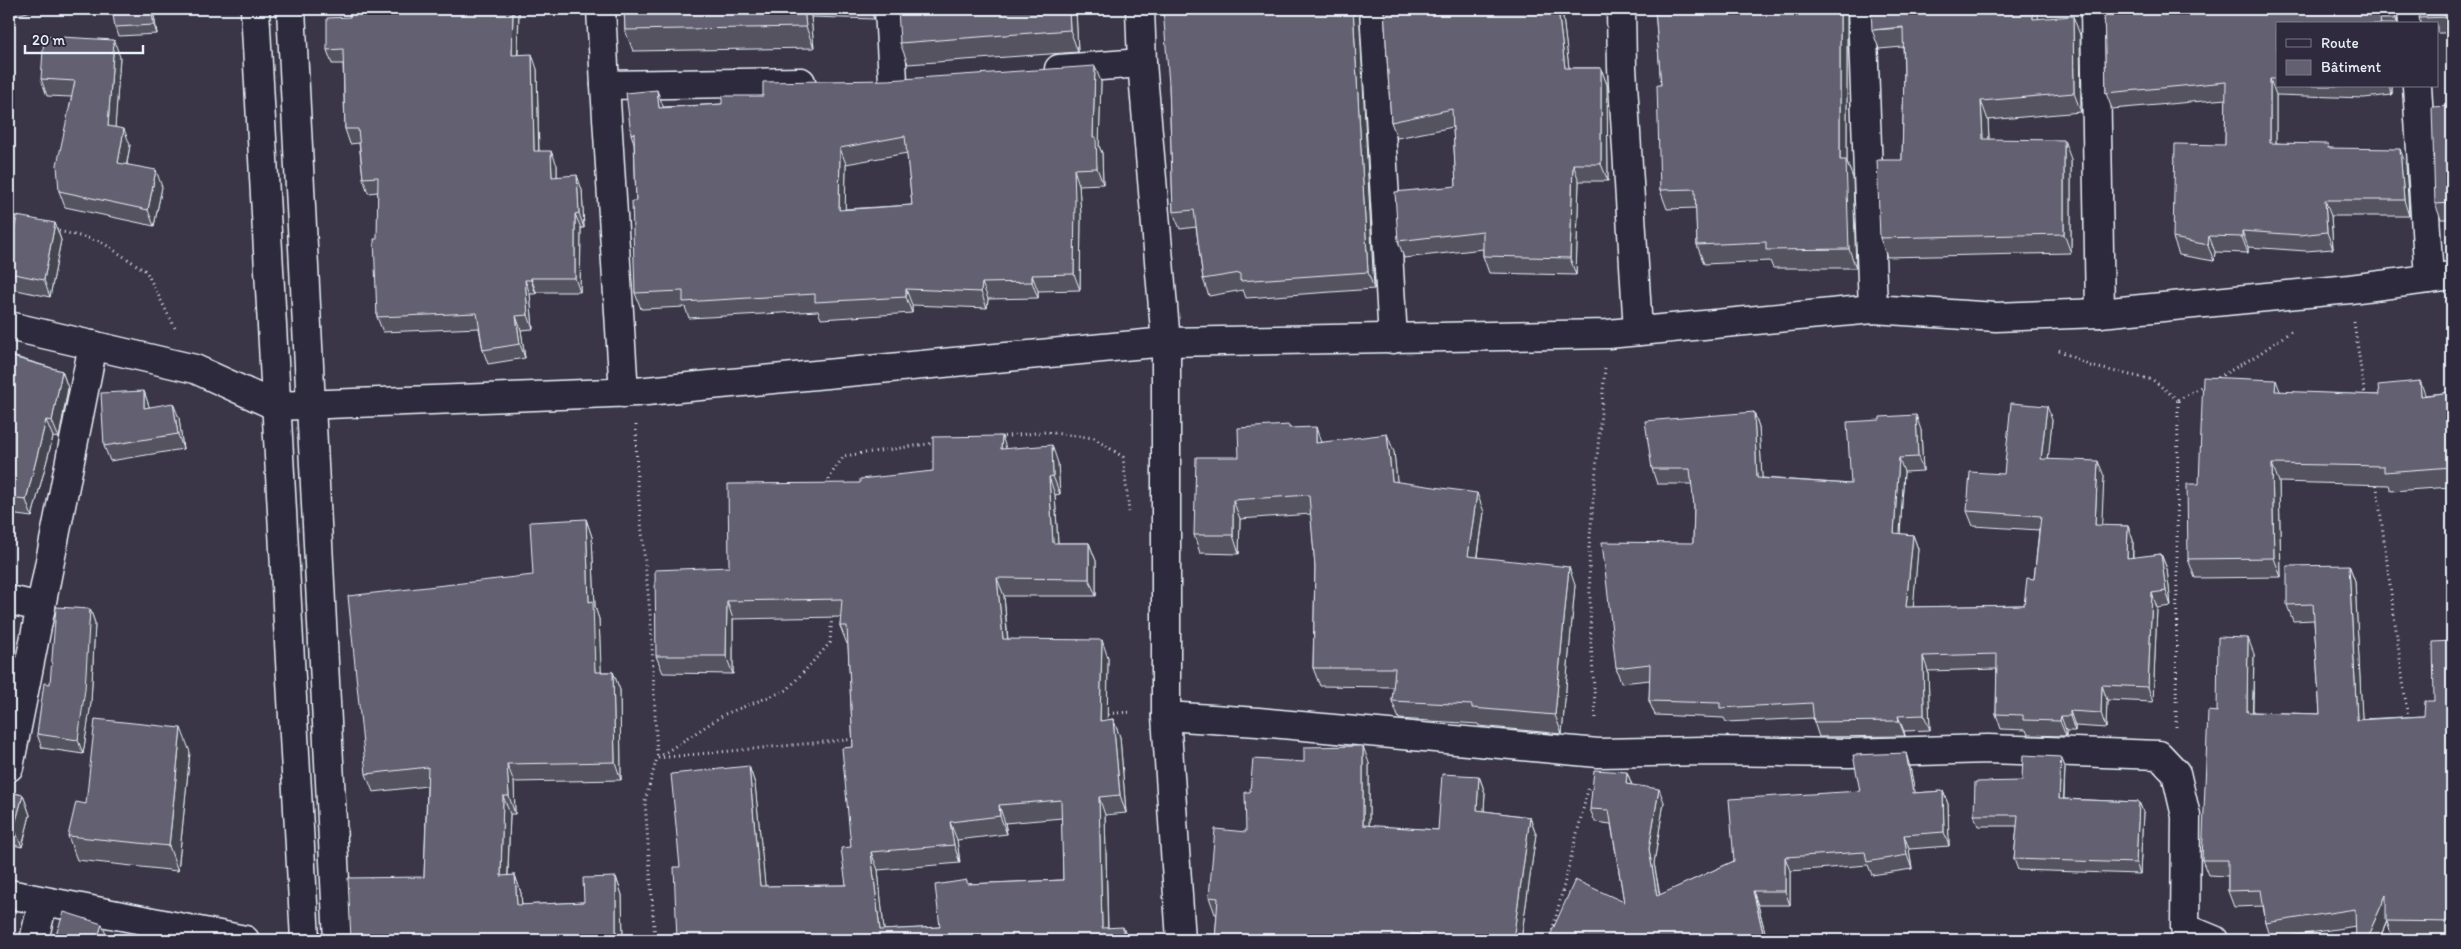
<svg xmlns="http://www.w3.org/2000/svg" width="2461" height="949" viewBox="0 0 2461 949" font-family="Itim,sans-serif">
  <rect width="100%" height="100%" fill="#3a3648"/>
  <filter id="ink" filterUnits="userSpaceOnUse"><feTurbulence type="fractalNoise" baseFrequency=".02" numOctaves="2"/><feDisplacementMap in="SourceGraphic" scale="10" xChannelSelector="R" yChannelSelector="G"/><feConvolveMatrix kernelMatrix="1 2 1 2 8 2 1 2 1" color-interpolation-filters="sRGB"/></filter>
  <g filter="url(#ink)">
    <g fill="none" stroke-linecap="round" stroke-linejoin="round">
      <defs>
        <g id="minor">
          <polyline points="255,9 305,940"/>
          <polyline points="291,9 338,940"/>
          <polyline points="601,9 605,85 801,82"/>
          <polyline points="889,9 893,81"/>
          <polyline points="1140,9 1142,63 1166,342 1166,716 1181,940"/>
          <polyline points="1374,9 1393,339"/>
          <polyline points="1621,9 1622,67 1638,331"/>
          <polyline points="1862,9 1873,309"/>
          <polyline points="2095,9 2100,313"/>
          <polyline points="2412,9 2413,24"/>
          <polyline points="1059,69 1142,63"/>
          <polyline points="605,85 624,393"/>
          <polyline points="2417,86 2429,279"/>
          <polyline points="9,326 195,369 276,406 636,392 1166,342 1608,334 1873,309 1996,317 2100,313 2350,289 2452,276"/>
          <polyline points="9,600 41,607"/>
          <polyline points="1166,716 1258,722 1598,753 1704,751 1850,753 1988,749 2159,755 2176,773 2186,816 2185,928 2214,940"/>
          <polyline points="9,767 93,345"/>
          <polyline points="9,894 245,940"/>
          <polyline points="34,940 43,902"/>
        </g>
      </defs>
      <use href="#minor" stroke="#e8f1f8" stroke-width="31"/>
      <g stroke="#e8f1f8" stroke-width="3" stroke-dasharray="1 4" stroke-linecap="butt">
        <polyline points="9,197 16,221 19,222"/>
        <polyline points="54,230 100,241 146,271 175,328"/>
        <polyline points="2354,322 2365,397"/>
        <polyline points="2059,350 2090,366 2153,380 2178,400"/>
        <polyline points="2214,380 2256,356 2293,330"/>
        <polyline points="2178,400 2206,384"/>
        <polyline points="636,425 637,482 651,623 657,758 856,739"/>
        <polyline points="999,437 1045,432 1094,438 1123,457 1129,512"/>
        <polyline points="2376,480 2408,719"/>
        <polyline points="829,485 829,477 844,456 935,443"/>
        <polyline points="1103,714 1131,712"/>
        <polyline points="1596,718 1591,644 1589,548 1605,368"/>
        <polyline points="2176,727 2178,400"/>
        <polyline points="655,940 645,801 657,758 725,714 787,690 830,643 832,614"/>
        <polyline points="1550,940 1589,786"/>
      </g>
      <use href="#minor" stroke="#2f2a3d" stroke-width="28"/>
    </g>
    <g fill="#555361" stroke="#e8f1f8" fill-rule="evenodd">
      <polygon points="9,9 39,9 9,17"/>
      <polygon points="153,9 157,34 119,36 115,27"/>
      <polygon points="350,9 519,9 518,55 537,69 539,151 557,165 557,176 582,190 584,228 581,228 580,292 536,292 536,294 530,294 533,329 521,330 525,358 488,364 483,350 479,328 383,332 377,317 378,192 368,193 363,178 359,143 350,144 345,129 343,64 332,64 327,50 350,17"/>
      <polygon points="624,9 875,9 874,19 811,17 814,48 633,51 625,30"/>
      <polygon points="1076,9 1078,52 908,64 900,43"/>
      <polygon points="1384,9 1562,9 1569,68 1601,68 1607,85 1608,181 1579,181 1576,275 1489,273 1483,256 1483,249 1404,258 1398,241 1456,186 1453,127 1397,138 1391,122"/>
      <polygon points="1655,9 1847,9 1847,163 1853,178 1856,268 1773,268 1770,261 1704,264 1697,245 1696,208 1667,209 1660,190 1661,85"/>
      <polygon points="2104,9 2398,9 2397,22 2398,24 2277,24 2277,86 2392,86 2392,95 2364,98 2276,95 2276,143 2330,148 2406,165 2409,216 2331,216 2333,249 2306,251 2248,247 2248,253 2215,252 2214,261 2179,255 2173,238 2225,145 2226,99 2112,109 2106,93"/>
      <polygon points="2452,9 2452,33 2437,33 2437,24 2421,24 2419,18"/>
      <polygon points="1358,10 1374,289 1246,298 1243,290 1209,296 1203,279 1196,227 1180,229 1173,212 1169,84"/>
      <polygon points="2039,19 2080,35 2081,112 1988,120 1989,139 2071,159 2071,253 1887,257 1880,238 1902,160 1904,72 1903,47 1879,49 1872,30"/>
      <polygon points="120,57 115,127 130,145 127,164 162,187 154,226 65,207 59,191 72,97 47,96 41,79"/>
      <path d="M1101,82L1099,146L1102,153L1103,184L1079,185L1081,215L1080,290L1038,291V298L988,299L987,308L912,305V313L821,319L818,311L689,318L685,307L641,309L635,293L636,201L634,143L631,134L663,106V107L722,104L763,96ZM907,153L912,205L845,209L846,164Z"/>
      <polygon points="2452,106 2452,219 2441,219 2435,204"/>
      <polygon points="55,223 61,240 50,297 12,289 9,279 9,259"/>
      <polygon points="9,355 62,371 68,388 59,438 53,437 32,517 9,514"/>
      <polygon points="2420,381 2425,395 2452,392 2452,487 2391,491 2389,485 2279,482 2281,577 2195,578 2188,559 2280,392 2379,395"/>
      <polygon points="144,391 149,407 179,418 183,449 110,461 104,446"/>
      <polygon points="1754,412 1759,427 1762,478 1851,484 1921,430 1923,471 1904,472 1900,534 1913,535 1918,549 1913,607 2024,605 2034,579 2039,530 1973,526 1967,511 2004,474 2052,420 2048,459 2104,476 2101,526 2128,526 2133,540 2133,558 2161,554 2167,569 2171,606 2157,608 2153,702 2107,700 2106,728 2075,726 2075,731 2066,731 2066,736 2028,735 2026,730 2001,729 1996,714 1997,669 1928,671 1930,730 1904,731 1905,736 1819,737 1814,722 1813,718 1726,722 1724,718 1655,715 1649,701 1650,680 1621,683 1616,668 1693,543 1694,506 1692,484 1657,484 1652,469"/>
      <polygon points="1290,428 1321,442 1394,452 1397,482 1484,512 1478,557 1575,585 1562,734 1479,726 1478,724 1399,719 1392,701 1394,687 1320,686 1313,668 1315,567 1311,514 1240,519 1239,554 1200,553 1194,535 1239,457"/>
      <path d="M1006,449L1058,463L1060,494L1055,495L1058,543H1089L1096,561V596H1004L1008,639L1108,658L1107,720L1113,719L1120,737L1126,813L1105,815L1108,928L677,940L680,867L749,766L755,784L765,886L846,885L851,847L853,747L848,644H847L840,626L841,617L733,619V674L663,673L656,656L729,567L860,483L933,471ZM1062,818L1063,880L968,884L940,927L884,930L878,870L960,863L957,840L1007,834L1005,823Z"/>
      <polygon points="586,519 592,537 595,607 599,619 601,672 613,672 620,690 621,780 514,782 515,814 510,814 508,876 515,875 521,893 522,905 584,902 616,877 622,895 623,940 424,877 427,786 373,792 366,774 533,575"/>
      <polygon points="2349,565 2355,581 2362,719 2424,716 2434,701 2452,641 2452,938 2392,937 2387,922 2379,940 2356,926 2271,939 2266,923 2263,906 2234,907 2228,891 2228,876 2208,875 2202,860 2217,712 2254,654 2253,712 2320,714 2314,620 2293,621 2287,605"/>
      <polygon points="90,609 95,623 91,703 83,754 42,748 37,734 50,684"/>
      <polygon points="190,752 178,871 77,860 68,836 86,804"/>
      <polygon points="2061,757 2065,767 2064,799 2139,802 2143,812 2140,874 2018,870 2014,859 2017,826 1978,826 1974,815 2022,781"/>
      <polygon points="1304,762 1369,763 1369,826 1438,830 1479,776 1485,793 1484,811 1530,817 1536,834 1521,940 1215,940 1217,914 1215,914 1209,897 1246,832"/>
      <polygon points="1910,767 1915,793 1943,791 1948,804 1949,846 1909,849 1912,869 1872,875 1868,865 1790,871 1790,905 1758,905 1767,940 1548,940 1624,902 1611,824 1595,822 1590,809 1627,772 1632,785 1664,802 1654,863 1660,895 1734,861 1860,791"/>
      <polygon points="9,792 23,795 30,815 22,847 9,844"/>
    </g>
    <g fill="#45444f" stroke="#e8f1f8">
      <polygon points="151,9 153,9 157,34 154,25"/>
      <polygon points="513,9 519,9 517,69 512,55"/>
      <polygon points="804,9 808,9 811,17 814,48 806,27"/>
      <polygon points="870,9 875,9 874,19"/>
      <polygon points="1069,9 1076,9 1078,52 1070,30"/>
      <polygon points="1353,9 1359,9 1374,289 1368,272"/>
      <polygon points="1558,9 1562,9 1571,85 1565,68"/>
      <polygon points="1840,9 1847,9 1847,163 1853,178 1856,268 1849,249 1840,160"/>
      <polygon points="2032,9 2038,9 2039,38 2033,19"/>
      <polygon points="2392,9 2398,9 2397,22 2396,19"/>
      <polygon points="2073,16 2080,35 2081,112 2074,93"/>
      <polygon points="114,40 120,57 114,143 108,126"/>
      <polygon points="532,54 537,69 539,165 534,151"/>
      <polygon points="1095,66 1101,82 1099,146 1102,153 1103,184 1097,168 1093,137"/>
      <polygon points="1601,68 1607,85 1608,181 1601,164"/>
      <polygon points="2270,79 2276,95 2276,159 2270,143"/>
      <polygon points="2389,86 2392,86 2392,95"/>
      <polygon points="657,90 663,106 665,124 659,108"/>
      <polygon points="1981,101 1988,120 1990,158 1983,139"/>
      <polygon points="124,129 130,145 124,179 118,163"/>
      <polygon points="2064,140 2071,159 2071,253 2064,234"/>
      <polygon points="840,148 846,164 845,226 839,210"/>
      <polygon points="2400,149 2406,165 2409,216 2404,200"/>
      <polygon points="551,151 557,165 557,191 552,177"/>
      <polygon points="1573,164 1579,181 1576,275 1570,258"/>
      <polygon points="1074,169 1079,185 1081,215 1080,290 1074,274"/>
      <polygon points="156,170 162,187 154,226 148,210"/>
      <polygon points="577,175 582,190 584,228 579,213"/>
      <polygon points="2325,200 2331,216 2333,249 2327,232"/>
      <polygon points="575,214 581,228 580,292 575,278"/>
      <polygon points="55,223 61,240 50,297 44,280"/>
      <polygon points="2242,231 2248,247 2248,253 2242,237"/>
      <polygon points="2209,236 2215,252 2214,261 2208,245"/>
      <polygon points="1032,275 1038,291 1038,298 1032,282"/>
      <polygon points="531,278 536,292 536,294 531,280"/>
      <polygon points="525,280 530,294 533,329 528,315"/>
      <polygon points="982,283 988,299 987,308 981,292"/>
      <polygon points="906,289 912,305 912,313 906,297"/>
      <polygon points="516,316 521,330 525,358 520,344"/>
      <polygon points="62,371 68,388 59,438 52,421"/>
      <polygon points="2276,380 2283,399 2275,391"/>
      <polygon points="2420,381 2427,400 2421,396"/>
      <polygon points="144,391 149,406 150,424 144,408"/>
      <polygon points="173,403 179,418 183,449 178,434"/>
      <polygon points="2047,406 2052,420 2047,473 2041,459"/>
      <polygon points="1754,412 1759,427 1763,492 1757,478"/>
      <polygon points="1916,415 1921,430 1923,471 1918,457"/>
      <polygon points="46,420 53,437 32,517 26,500"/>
      <polygon points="1316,427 1322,446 1316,443"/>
      <polygon points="1387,434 1394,452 1399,500 1392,481"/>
      <polygon points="1002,436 1008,454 1001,449"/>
      <polygon points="1052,445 1058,463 1060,494 1053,476"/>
      <polygon points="1899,458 1904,472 1899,548 1894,533"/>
      <polygon points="2098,461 2104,476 2101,540 2095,525"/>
      <polygon points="2272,464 2279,482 2281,577 2274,558"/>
      <polygon points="1049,477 1055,495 1059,561 1053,543"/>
      <polygon points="1477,493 1484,512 1475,575 1468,556"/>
      <polygon points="1233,500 1240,519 1239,554 1233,535"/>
      <polygon points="586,519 592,537 595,607 599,619 602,690 595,672 589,602"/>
      <polygon points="2128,526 2133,540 2132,573 2127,558"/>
      <polygon points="1913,535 1918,549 1912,622 1906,607"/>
      <polygon points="1089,543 1096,561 1096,596 1089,579"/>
      <polygon points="2161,554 2167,569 2171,606 2166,591"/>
      <polygon points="2349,565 2355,581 2363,736 2357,720"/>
      <polygon points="1569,567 1575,585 1562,734 1555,715"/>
      <polygon points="997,578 1004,596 1009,657 1003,639"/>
      <polygon points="2152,593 2157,608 2153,702 2148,687"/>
      <polygon points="727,601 733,619 733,674 726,656"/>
      <polygon points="90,609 95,623 91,703 83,754 78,740"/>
      <polygon points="2248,638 2254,654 2252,728 2247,712"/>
      <polygon points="1102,640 1108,658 1107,739 1100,721"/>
      <polygon points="1923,656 1928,671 1930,730 1924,715"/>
      <polygon points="613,672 620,690 621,780 615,762"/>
      <polygon points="2102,685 2107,700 2106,728 2101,713"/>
      <polygon points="2070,711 2075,726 2075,731 2070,716"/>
      <polygon points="1898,716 1904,731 1905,736 1899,721"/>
      <polygon points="2061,716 2066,731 2066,736 2060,721"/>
      <polygon points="1113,719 1120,737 1126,813 1120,795"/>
      <polygon points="181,728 190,752 178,871 169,846"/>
      <polygon points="1363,746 1369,763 1369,842 1363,825"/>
      <polygon points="1906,753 1910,767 1918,806 1913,793"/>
      <polygon points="2061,757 2065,767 2063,810 2059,799"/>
      <polygon points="507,764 514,782 515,814 509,796"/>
      <polygon points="749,766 755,784 767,904 760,886"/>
      <polygon points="1627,772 1632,786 1626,784"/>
      <polygon points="1479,776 1485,793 1483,827 1477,810"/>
      <polygon points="1659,789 1664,802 1654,863 1662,910 1657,896 1649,849"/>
      <polygon points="1943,791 1948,804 1949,846 1944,832"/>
      <polygon points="23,795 30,815 22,847 14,828"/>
      <polygon points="503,796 510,814 507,894 501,876"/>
      <polygon points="1099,797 1105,815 1108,940 1102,928"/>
      <polygon points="2139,802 2143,812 2140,874 2136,863"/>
      <polygon points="999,805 1005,823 1007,834 1000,816"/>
      <polygon points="1530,817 1536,834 1521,940 1513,940"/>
      <polygon points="950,822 957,840 960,863 954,845"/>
      <polygon points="1904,835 1909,849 1912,869 1907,855"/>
      <polygon points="871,852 878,870 885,940 880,930"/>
      <polygon points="1785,857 1790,871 1790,905 1785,891"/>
      <polygon points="515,875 521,893 523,923 517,905"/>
      <polygon points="616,877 622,895 623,940 616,940"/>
      <polygon points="1753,891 1758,905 1767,940 1766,940 1763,933"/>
      <polygon points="2386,895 2391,911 2379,940 2366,940"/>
      <polygon points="102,924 108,940 97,940"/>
      <polygon points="1123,927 1128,940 1123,940"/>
    </g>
    <g fill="#636171" stroke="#e8f1f8" fill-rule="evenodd">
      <polygon points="112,9 151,9 154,25 115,27"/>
      <polygon points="350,9 513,9 512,55 532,54 534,151 551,151 552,177 577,175 579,213 575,214 575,278 531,278 531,280 525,280 528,315 516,316 520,344 483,350 477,313 377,317 374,239 377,239 378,177 363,178 358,129 345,129 343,49 327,50 327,18 350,17"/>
      <polygon points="624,9 804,9 806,27 625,30"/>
      <polygon points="898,9 1069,9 1070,30 900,43"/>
      <polygon points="1163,9 1353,9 1368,272 1240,281 1240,273 1203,279 1194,210 1173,212 1169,84"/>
      <polygon points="1384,9 1558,9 1565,68 1601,68 1601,164 1573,164 1570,258 1483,256 1483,231 1398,241 1395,192 1456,186 1452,109 1391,122"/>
      <polygon points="1655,9 1840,9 1840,160 1846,160 1849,249 1766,250 1766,242 1697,245 1695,189 1660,190 1657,85 1661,85"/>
      <polygon points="1871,9 2032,9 2033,19 2073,16 2074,93 1981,101 1983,139 2064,140 2064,234 1880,238 1877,160 1902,160 1904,72 1903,27 1872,30"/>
      <polygon points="2104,9 2392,9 2396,19 2380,19 2381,24 2277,24 2277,79 2270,79 2270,143 2328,144 2328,148 2400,149 2404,200 2325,200 2327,232 2300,235 2242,231 2242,237 2209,236 2208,245 2173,238 2175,144 2225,145 2226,82 2106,93"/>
      <polygon points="2422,9 2452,9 2452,17 2419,18"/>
      <polygon points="44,36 114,40 108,126 124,129 118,163 156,170 148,210 59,191 57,165 75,81 41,79"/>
      <path d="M1095,66L1093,137H1096L1097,168L1074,169L1075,199L1074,274L1032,275V282L982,283L981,292L906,289V297L815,302V294L683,302V291L635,293L632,201H636L634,133L631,134L626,93L657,90L659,108L722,104V96H763V82L888,80ZM905,136L912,205L839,210L840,148Z"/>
      <polygon points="2452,106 2452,203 2435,204 2432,107"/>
      <polygon points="17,216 55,223 44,280 9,273 9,259"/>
      <polygon points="9,356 62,371 52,421 46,420 26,500 9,498"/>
      <polygon points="2203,377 2276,380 2275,391 2379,395 2378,385 2420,381 2421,396 2452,392 2452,467 2384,472 2384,466 2272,464 2274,558 2188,559 2187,484 2199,484"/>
      <polygon points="144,391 144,408 173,403 178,434 104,446 101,393"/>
      <polygon points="2011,403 2047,406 2041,459 2098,461 2095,525 2128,526 2127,558 2161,554 2166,591 2152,593 2148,687 2102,685 2101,713 2070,711 2070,716 2061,716 2060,721 2023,720 2023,715 1996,714 1997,654 1923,656 1924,715 1898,716 1899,721 1814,722 1812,703 1720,708 1720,703 1649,701 1650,664 1616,668 1602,542 1693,543 1694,506 1690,469 1652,469 1645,421 1754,412 1757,478 1851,484 1847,422 1880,420 1880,417 1916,415 1918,457 1899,458 1894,533 1913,535 1906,607 2024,605 2027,578 2034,579 2041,516 1967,511 1970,472 2004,474"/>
      <polygon points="1289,425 1289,428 1316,427 1316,443 1387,434 1392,481 1477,493 1468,556 1569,567 1555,715 1472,708 1472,705 1392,701 1395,668 1313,668 1315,567 1309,495 1233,500 1233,535 1194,535 1196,457 1239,457 1238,428"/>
      <path d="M1002,436L1001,449L1052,445L1053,476L1049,477L1053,543H1089V579L997,578L1003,639L1102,640L1100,721L1113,719L1120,795L1099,797L1102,928L1123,927V940H677L674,867H680L671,774L749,766L760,886L846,885L841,848L851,847L842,748L853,747L847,626H840L842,599L727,601L726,656H656L655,570L729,567L728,484L860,483V479L933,471V437ZM1061,800L1063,880L967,884V880L935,885L940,927L880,930L871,852L954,845L950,822L1000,816L999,805Z"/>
      <polygon points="586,519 589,602 593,601 595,672 613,672 615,762 507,764 509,796 503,796 501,876 515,875 517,905 584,902 583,878 616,877 616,940 351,940 348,878 424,877 428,767 366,774 348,596 533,575 530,522"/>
      <polygon points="2349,565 2357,720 2424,716 2425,701 2434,701 2433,642 2452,641 2452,922 2386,921 2386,895 2366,940 2356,940 2355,909 2266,923 2261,890 2228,891 2228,860 2202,860 2208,711 2217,712 2218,637 2248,638 2247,712 2320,714 2313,604 2287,605 2287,566"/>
      <polygon points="56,607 90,609 85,689 78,740 37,734 44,683 50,684"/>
      <polygon points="95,719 181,728 169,846 68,836 76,802 86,804"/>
      <polygon points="1363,746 1363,825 1438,830 1442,774 1479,776 1477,810 1530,817 1513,940 1473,940 1411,934 1410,940 1215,940 1218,898 1209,897 1215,829 1246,832 1245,792 1250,792 1253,759 1304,762 1304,747"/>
      <polygon points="1906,753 1913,793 1943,791 1944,832 1904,835 1907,855 1867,862 1865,852 1785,857 1785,891 1753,891 1763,933 1734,940 1548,940 1575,880 1624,902 1609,810 1590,809 1594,770 1627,772 1626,784 1659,789 1649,849 1657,896 1734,861 1729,799 1860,791 1853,755"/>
      <polygon points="2023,755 2061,757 2059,799 2139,802 2136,863 2014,859 2018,815 1974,815 1975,782 2022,781"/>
      <polygon points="9,792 23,795 14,828 9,826"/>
      <polygon points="64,912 102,924 97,940 54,940"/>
    </g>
  </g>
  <rect width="2461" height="949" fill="none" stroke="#2f2a3d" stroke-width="30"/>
  <rect x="15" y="15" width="2431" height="919" fill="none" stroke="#e8f1f8" stroke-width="2" filter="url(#ink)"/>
  <rect x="2276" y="22" width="162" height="65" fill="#2f2a3d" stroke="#797a88"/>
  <rect x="2286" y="39" width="25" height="8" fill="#2f2a3d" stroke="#797a88"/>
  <text x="2321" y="48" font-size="15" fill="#e8f1f8">Route</text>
  <rect x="2286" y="60" width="25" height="15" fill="#636171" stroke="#797a88"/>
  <text x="2321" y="72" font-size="15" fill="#e8f1f8">Bâtiment</text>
  <path d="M25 45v8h118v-8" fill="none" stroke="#e8f1f8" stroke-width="2.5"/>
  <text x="32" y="45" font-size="15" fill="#e8f1f8" stroke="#2f2a3d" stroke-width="4" paint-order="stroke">20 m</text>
</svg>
